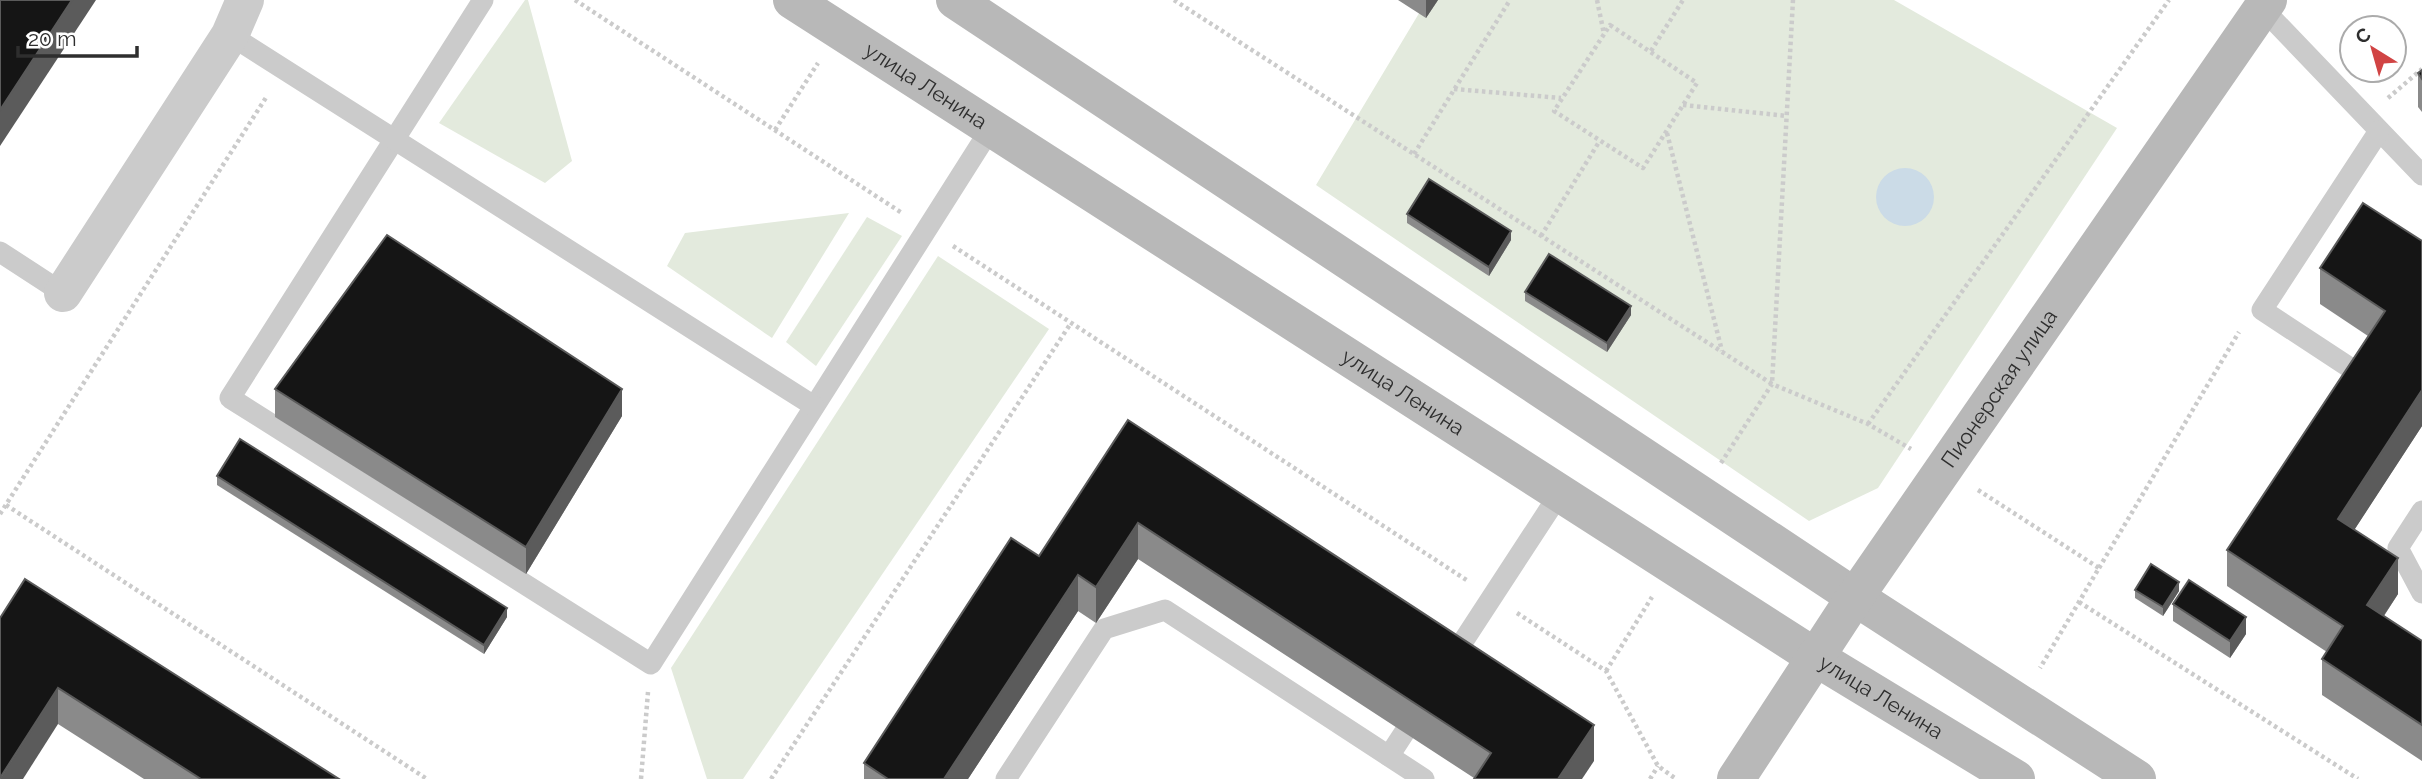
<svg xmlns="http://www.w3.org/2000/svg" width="2422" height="779" viewBox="0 0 2422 779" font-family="Raleway,sans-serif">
  <rect width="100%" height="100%" fill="#fff"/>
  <g fill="#e3eadd">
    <polygon points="525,0 528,0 572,161 545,183 439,123"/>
    <polygon points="1427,0 1894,0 2117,128 1878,488 1809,521 1316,185"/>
    <polygon points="849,213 772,338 667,266 685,233"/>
    <polygon points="867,217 902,236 816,366 786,342"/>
    <polygon points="938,256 1049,329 743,779 707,779 671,668"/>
  </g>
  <circle fill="#cbdbe7" cx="1905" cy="197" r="29"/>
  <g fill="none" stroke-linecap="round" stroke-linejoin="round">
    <g stroke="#cbcbcb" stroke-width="4.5" stroke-dasharray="3.5 3.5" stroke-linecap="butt">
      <polyline points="575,0 902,213"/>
      <polyline points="1174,0 1772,384 1793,0"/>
      <polyline points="1597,0 1604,34"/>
      <polygon points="1610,25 1697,83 1643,168 1554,111"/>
      <polyline points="1651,51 1683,0"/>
      <polyline points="1454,89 1561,98"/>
      <polyline points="2388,98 2422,69"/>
      <polyline points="1683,105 1787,116"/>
      <polyline points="775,130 818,63"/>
      <polyline points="1667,133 1722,351"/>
      <polyline points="1414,154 1510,0"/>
      <polyline points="1541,236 1599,142"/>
      <polyline points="953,246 1468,581"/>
      <polyline points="1868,424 2169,0"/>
      <polyline points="1721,463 1772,384 1868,424 1911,449"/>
      <polyline points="1978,490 2099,568 2040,668"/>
      <polyline points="6,505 427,779"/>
      <polyline points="0,514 267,96"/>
      <polyline points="2099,568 2239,332"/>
      <polyline points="2079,602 2358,779"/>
      <polyline points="1517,613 1606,671 1658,766 1676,779"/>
      <polyline points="1606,671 1652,597"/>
      <polyline points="641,779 648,692"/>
      <polyline points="771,779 1071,323"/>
      <polyline points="1650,779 1658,766"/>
    </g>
    <g stroke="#cbcbcb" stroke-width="21">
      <polyline points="483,0 230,398 651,664 991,128"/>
      <polyline points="2262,8 2422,175"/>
      <polyline points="230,35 814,406"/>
      <polyline points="0,252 63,293"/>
      <polyline points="2364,377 2262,310 2379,131"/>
      <polyline points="2422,511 2398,548 2422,593"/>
      <polyline points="1449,663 1560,493"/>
      <polyline points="1389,756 1404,733"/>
      <polyline points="1006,779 1104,629 1165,610 1424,779"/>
    </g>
    <polyline stroke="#cbcbcb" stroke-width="38" points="63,293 230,35 245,0"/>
    <g stroke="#b8b8b8" stroke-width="38">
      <path id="s1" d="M792,0L1815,657L2016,779"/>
      <polyline points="955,0 1855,597 2137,779"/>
      <path id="s2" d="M1736,779L1855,597L2268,0"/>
    </g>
  </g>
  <g fill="#8a8a8a">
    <polygon points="1398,0 1438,0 1426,18"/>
    <polygon points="2422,70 2422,112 2418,107 2418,73"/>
    <polygon points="1407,214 1511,240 1489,276 1407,223"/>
    <polygon points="2422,241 2422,426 2354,530 2398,594 2384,616 2422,641 2422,761 2322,695 2322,659 2327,652 2227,586 2227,550 2368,336 2320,304 2320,268"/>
    <polygon points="1525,292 1631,315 1607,352 1525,301"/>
    <polygon points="275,389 622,416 526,574 275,417"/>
    <polygon points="1128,420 1594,761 1474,778 1138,559 1096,623 1078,611 968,779 864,779 864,763 1039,556"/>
    <polygon points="217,476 507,617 484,654 217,485"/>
    <polygon points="2135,590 2179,591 2163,616 2135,598"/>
    <polygon points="2173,604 2246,634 2230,658 2173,621"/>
    <polygon points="0,618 339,779 144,779 58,724"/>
  </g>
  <g fill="#5b5b5b">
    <polygon points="72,0 96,0 0,146 0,110"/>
    <polygon points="1426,0 1438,0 1426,18"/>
    <polygon points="1511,231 1511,240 1489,276 1489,267"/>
    <polygon points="1631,306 1631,315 1607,352 1607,343"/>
    <polygon points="622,389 622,416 526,574 526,547"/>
    <polygon points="2422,390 2422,426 2338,555 2338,519"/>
    <polygon points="1138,523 1138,559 1096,623 1096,587"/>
    <polygon points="2398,558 2398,594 2367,641 2367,605"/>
    <polygon points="1078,575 1078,611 968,779 944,779"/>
    <polygon points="2179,582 2179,591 2163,616 2163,607"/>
    <polygon points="507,608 507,617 484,654 484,645"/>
    <polygon points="2246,617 2246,634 2230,658 2230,641"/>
    <polygon points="58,688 58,724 23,779 0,779"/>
    <polygon points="1594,725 1594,761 1582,779 1558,779"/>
  </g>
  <g fill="#151515" stroke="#5b5b5b" stroke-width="2">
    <polygon points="0,0 72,0 0,110"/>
    <polygon points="2422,70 2422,79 2418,73"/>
    <polygon points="1429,179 1511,231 1489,267 1407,214"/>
    <polygon points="2363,203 2422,241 2422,390 2338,519 2398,558 2367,605 2422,641 2422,725 2322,659 2343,626 2227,550 2385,311 2320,268"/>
    <polygon points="387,235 622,389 526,547 275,389"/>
    <polygon points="1549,254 1631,306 1607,343 1525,292"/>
    <polygon points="1128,420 1594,725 1558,779 1474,779 1491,753 1138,523 1096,587 1078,575 944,779 888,779 864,763 1011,538 1039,556"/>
    <polygon points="240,439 507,608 484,645 217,476"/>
    <polygon points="2151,564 2179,582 2163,607 2135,590"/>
    <polygon points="25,579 339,779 201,779 58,688 0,778 0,618"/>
    <polygon points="2189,580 2246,617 2230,641 2173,604"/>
  </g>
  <g text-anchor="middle" stroke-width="7" stroke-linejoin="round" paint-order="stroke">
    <g font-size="21" fill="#2e2e2e" stroke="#fff">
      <text dy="7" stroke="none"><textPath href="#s1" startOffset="159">улица Ленина</textPath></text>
      <text dy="7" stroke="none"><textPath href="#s2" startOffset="471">Пионерская улица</textPath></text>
      <text dy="7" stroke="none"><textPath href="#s1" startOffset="726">улица Ленина</textPath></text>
      <text dy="7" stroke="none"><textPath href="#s1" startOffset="1293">улица Ленина</textPath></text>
    </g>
  </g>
  <g transform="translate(2373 49) rotate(323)"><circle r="33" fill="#ffffff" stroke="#ababab" stroke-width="2"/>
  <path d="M0-5L12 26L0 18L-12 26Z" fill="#d14444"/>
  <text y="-10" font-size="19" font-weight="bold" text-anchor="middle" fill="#2e2e2e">С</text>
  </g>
  <path d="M18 46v10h119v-10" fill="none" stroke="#2e2e2e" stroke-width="3.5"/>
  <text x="28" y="46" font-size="21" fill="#2e2e2e" stroke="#ffffff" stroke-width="5" paint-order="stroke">20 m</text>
</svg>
